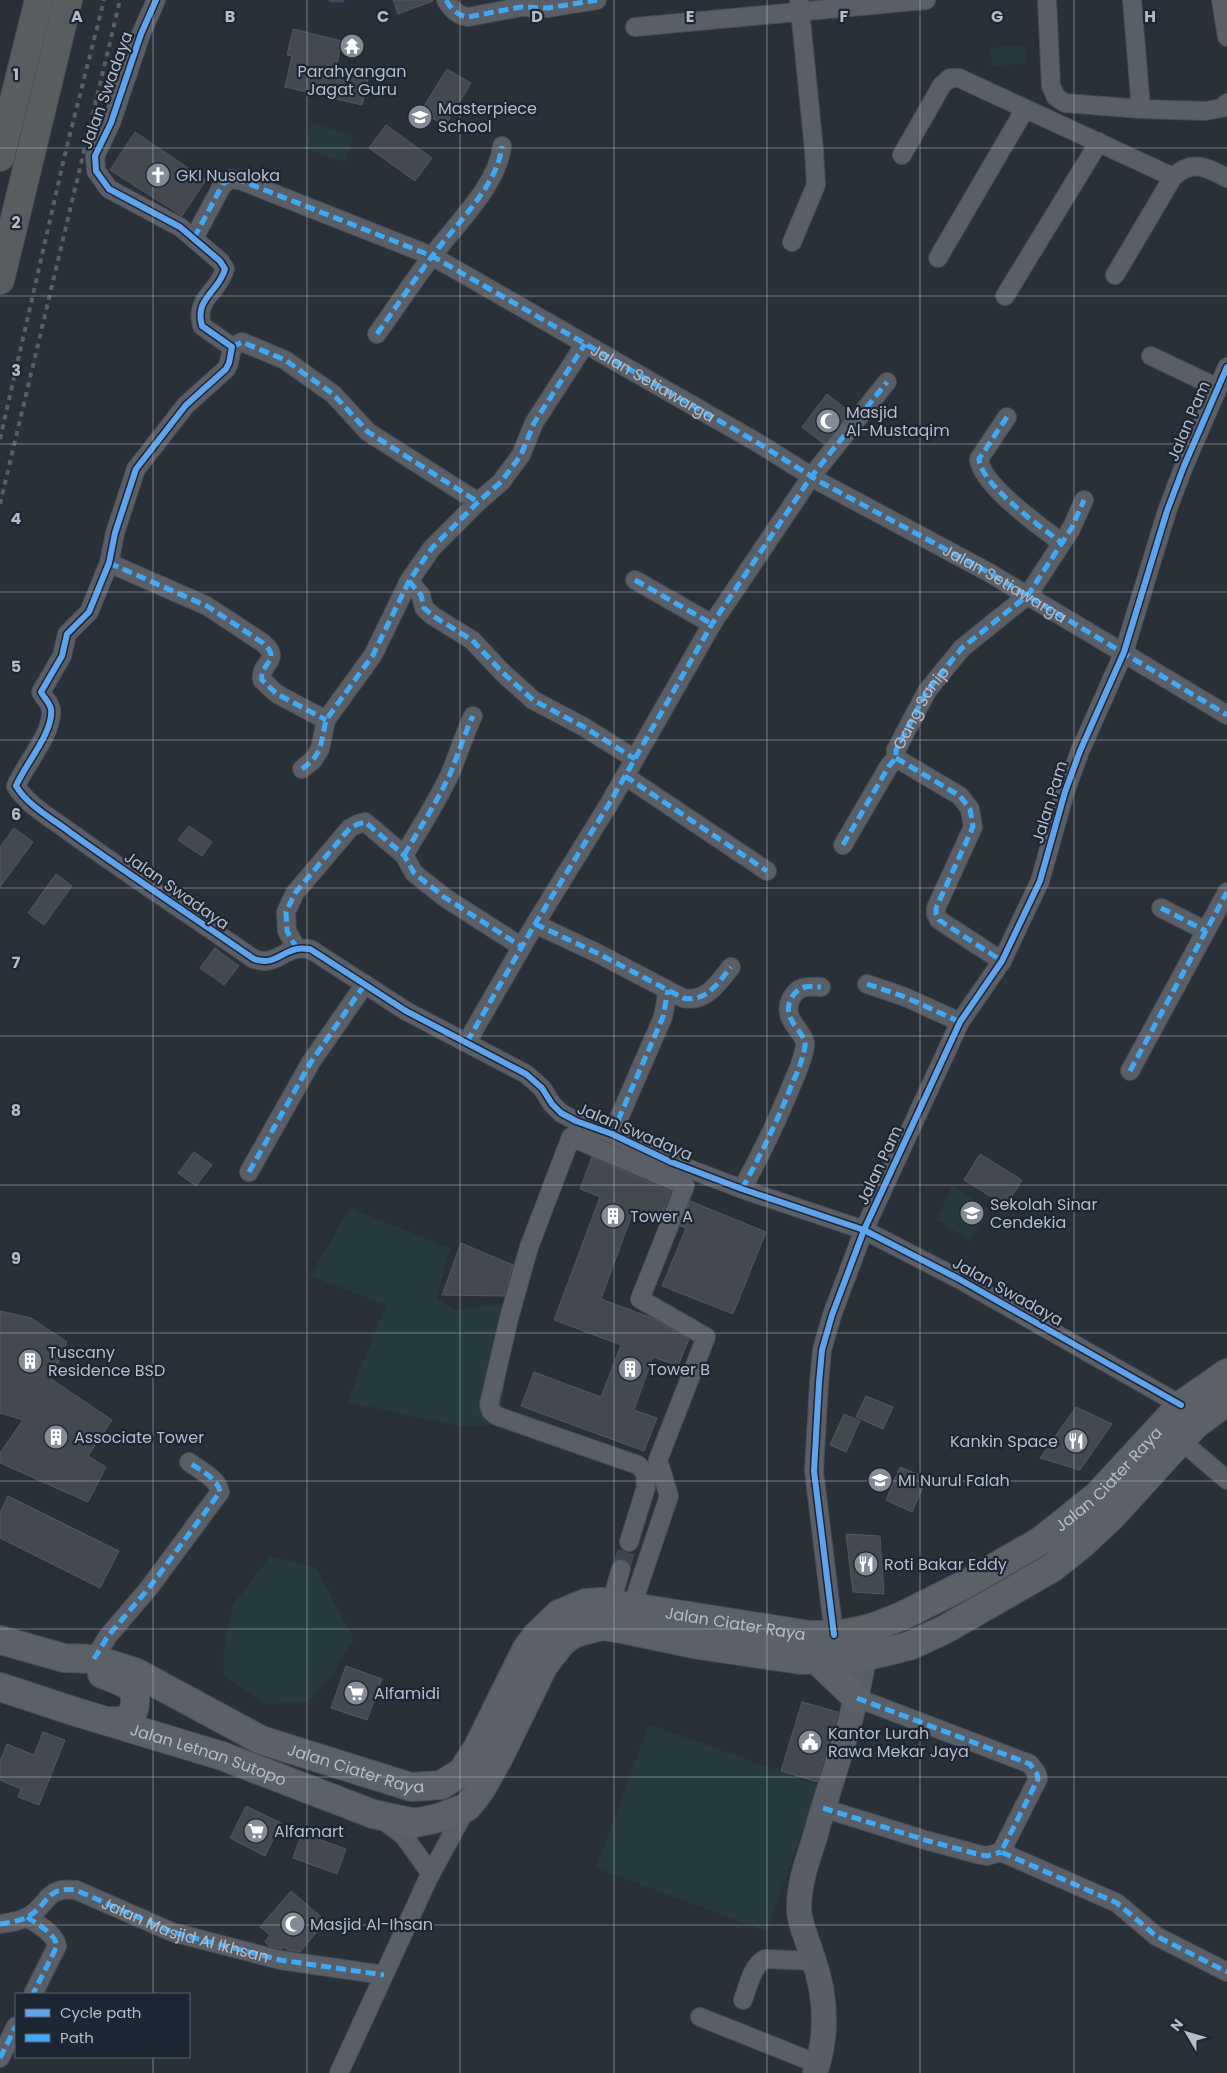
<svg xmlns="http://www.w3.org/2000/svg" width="1227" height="2073" viewBox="0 0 1227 2073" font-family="Poppins,sans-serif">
  <rect width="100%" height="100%" fill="#2a3038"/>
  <g fill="#273a3e">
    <polygon points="1025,45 1026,63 992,66 990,48"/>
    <polygon points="312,123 354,137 345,162 303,148"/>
    <polygon points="952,1186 990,1209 970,1241 937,1220"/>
    <polygon points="350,1208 452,1249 446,1260 437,1299 455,1310 517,1302 499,1424 464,1427 347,1402 386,1305 310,1276"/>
    <polygon points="270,1556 317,1569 354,1640 330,1678 308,1702 264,1704 224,1676 223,1652 233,1605"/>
    <polygon points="649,1724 820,1786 766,1931 596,1868"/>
  </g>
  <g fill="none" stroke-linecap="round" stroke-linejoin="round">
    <polyline stroke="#384963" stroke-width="5" points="331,0 342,0"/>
  </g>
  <g fill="#444950" stroke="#52575f">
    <polygon points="393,0 432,0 433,1 398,14"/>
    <polygon points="293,29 342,41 335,71 368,79 362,105 285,87 292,56 287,55"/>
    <polygon points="447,69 471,83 445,126 421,111"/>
    <polygon points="386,125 432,158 415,181 369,148"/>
    <polygon points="135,132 206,180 182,216 110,170"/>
    <polygon points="827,394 850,412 824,444 802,427"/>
    <polygon points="189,826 212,842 202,856 178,840"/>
    <polygon points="14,828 33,842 0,887 0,847"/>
    <polygon points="56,874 72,886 44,925 28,913"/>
    <polygon points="215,948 239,966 224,985 200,968"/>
    <polygon points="194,1152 212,1165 196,1186 178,1173"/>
    <polygon points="980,1154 1022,1180 1006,1206 964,1180"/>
    <polygon points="592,1157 671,1192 660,1219 634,1209 601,1299 652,1318 689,1339 678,1366 653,1357 634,1410 657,1418 644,1451 521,1406 534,1372 601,1397 621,1345 554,1320 600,1197 580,1189"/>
    <polygon points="690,1201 766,1232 733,1314 662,1286 686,1228 680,1226"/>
    <polygon points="461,1243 513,1265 504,1296 442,1295"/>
    <polygon points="0,1311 31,1318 67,1342 51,1379 112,1420 88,1456 106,1467 88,1502 0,1463 0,1453 23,1420 0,1413"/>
    <polygon points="866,1396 893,1407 883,1429 856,1417"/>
    <polygon points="1076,1407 1112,1424 1080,1470 1040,1458"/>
    <polygon points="844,1414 860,1421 846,1452 830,1445"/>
    <polygon points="900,1467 927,1478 912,1512 886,1500"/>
    <polygon points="8,1496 119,1551 100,1588 0,1538 0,1513"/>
    <polygon points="846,1534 880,1536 884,1594 853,1592"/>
    <polygon points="346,1666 382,1679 367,1720 331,1708"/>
    <polygon points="802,1702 838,1712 817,1782 781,1771"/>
    <polygon points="43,1732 65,1740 39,1805 18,1797 21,1789 0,1780 0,1761 7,1744 34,1755"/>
    <polygon points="246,1806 281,1823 265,1856 230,1838"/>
    <polygon points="302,1833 346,1849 337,1874 293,1858"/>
    <polygon points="291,1891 326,1921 300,1952 288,1950 284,1947 282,1949 269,1946 265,1942 270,1935 260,1927"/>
  </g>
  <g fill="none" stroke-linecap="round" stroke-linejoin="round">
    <polyline stroke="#3f454e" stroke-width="18" stroke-dasharray="18 9" stroke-linecap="butt" points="621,1569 629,1542"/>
    <defs>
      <g id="street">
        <path d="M156,0L141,34L111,123L95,156L96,171L109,189L180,227L220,261L225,269C219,292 194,298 202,326L232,347L229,363L226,369L186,405L136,469L115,533L109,563L89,612L67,634L62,656L41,692C44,698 50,703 51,709C54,732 25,764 16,786C28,806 53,819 71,833C131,876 193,917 254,959C274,966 281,952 297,949C301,948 306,949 310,949L406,1011L526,1074L542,1088L552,1104L561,1113L576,1121L612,1134L671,1162L742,1189L864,1230L959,1279L1181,1405"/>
        <path d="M446,0C451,9 458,16 468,17L521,7L548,8L597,0"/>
        <polyline points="1047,0 1051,86 1056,97 1065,103 1141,109 1205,111 1222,108 1227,103"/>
        <polyline points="1132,0 1141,109"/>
        <polyline points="1221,0 1227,37"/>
        <polyline points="635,27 926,0"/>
        <polyline points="902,155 942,85 950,78 959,78 1173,177"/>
        <polyline points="194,238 223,184 231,179 242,181 432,256 758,443 822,483 988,572 1227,715"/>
        <polyline points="792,242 816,185 814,150 799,0"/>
        <polyline points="938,258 1025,109"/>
        <path d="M1115,275L1173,177C1192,159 1206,167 1227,178"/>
        <polyline points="1005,296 1099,142"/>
        <path d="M377,334C396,307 414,280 433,255C456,224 498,185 502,146"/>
        <polyline points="232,347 242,342 285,360 333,394 368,432 478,502"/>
        <polyline points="1151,356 1218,388"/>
        <path d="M1007,417L979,459C981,485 1041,527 1062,543"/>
        <path d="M109,563L207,606L263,643C283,660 259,663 262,680L277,694L326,720"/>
        <polyline points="635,580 712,624"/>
        <polyline points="409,581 421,595 424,608 433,616 472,640 503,673 533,700 584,727 635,759"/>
        <polyline points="896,758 960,796 970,809 973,827 936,908 936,914 939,920 1002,961"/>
        <polyline points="302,769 313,760 320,749 326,720 373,655 409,581 432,548 478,502 501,482 521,455 534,423 585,344"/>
        <polyline points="625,776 767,871"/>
        <path id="s1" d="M843,845L889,766L896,758V750L927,691L962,648L1028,595L1071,529L1084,500"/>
        <path d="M404,855C420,828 437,802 450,774C458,755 464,735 473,716"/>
        <polyline points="1161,908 1206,931"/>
        <path d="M535,924L597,953L683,998C706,1003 718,983 731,967"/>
        <polyline points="297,949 287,931 286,912 295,893 350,828 358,824 365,822 404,855 414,873 444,897 522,947"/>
        <polyline points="867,984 905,997 960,1022"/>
        <polyline points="467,1042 535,924 609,804 712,624 811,477 887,382"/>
        <polyline points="1130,1071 1227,892"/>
        <polyline points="612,1134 663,1017 668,990"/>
        <polyline points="249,1172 311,1062 365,984"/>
        <path d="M742,1189C760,1156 776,1124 790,1089C796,1075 803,1060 805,1046C807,1033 782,1021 790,1001C797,985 807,986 821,987"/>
        <polyline points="1180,1440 1227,1480"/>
        <polyline points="629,1542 646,1487 645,1473 638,1465 497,1416 491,1411 489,1405 509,1318 529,1247 571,1137 685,1186 640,1299 706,1337 658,1460 669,1496 632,1606"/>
        <polyline points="611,1602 621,1569"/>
        <polyline points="834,1635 814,1471 819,1383 822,1350 832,1315 864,1230 960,1022 1002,961 1040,881 1065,792 1080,751 1124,652 1167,511 1184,466 1227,367"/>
        <path d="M94,1659L108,1636L149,1588L220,1492C218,1478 199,1470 189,1462"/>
        <polyline points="857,1698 1030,1764 1037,1774 1038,1779 1001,1852 1117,1903 1156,1936 1227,1972"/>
        <polyline points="823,1808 925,1840 981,1855 987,1856 1001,1852"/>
        <polyline points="384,1821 404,1836 431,1874"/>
        <path d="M27,1917C37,1924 55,1933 57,1946L33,1994"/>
        <path d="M0,1924C8,1923 20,1921 27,1917C49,1906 44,1886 76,1890L172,1932L280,1960L384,1975"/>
        <path d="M743,2000C748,1987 752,1965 765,1959L814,1961"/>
        <polyline points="700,2017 818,2064"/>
        <polyline points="0,2058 16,2026"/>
        <polyline points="339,2073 428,1879 467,1807"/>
      </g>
      <path id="secondary" d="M815,2073C828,2035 826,1995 813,1958C808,1941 799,1924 799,1907C799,1883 808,1859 815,1837C831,1777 855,1719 864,1657"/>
      <g id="primary">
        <path id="s2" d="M0,1640L64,1658L94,1659L135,1672L261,1740L411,1787L441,1785L462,1772L478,1747L526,1650L536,1636L559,1614L586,1603L601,1602L809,1635H834L853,1632L874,1627L902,1616L966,1584L1042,1540L1098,1495L1181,1405L1227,1373"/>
        <polyline points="817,1660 857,1698"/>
        <path d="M102,1674C111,1678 124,1681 131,1688C138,1696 136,1714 126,1719C120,1722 112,1721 106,1721"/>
        <path id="s3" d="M0,1687L73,1711L222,1756L373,1814L415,1823L438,1818L467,1807L480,1791L499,1757L544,1665L562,1642L575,1633L602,1626L617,1628L699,1645L801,1660L864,1657L909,1646L944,1630L1052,1568L1082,1544L1111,1517L1195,1425L1227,1401"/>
      </g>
      <g id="highway">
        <polyline points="0,157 39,0"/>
        <polyline points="0,280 68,0"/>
      </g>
    </defs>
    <use href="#street" stroke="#484c53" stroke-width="20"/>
    <use href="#secondary" stroke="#484c53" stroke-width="26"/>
    <use href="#primary" stroke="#484c55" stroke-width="30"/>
    <use href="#highway" stroke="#474c53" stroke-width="30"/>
    <use href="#street" stroke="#5a5e66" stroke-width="18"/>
    <use href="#secondary" stroke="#595d64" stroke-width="24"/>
    <use href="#primary" stroke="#5c6168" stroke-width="28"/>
    <use href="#highway" stroke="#5a5d60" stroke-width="28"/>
    <g stroke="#595d64" stroke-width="4" stroke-dasharray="5 5" stroke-linecap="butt">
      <polyline points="0,439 66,150 104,0"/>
      <polyline points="0,504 120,0"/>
    </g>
    <g stroke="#3fa9f5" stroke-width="5" stroke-dasharray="10 5" stroke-linecap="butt">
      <path d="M446,0C451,9 458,16 468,17L521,7L548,8L597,0"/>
      <path id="s4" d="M194,238L223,184L231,179L242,181L432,256L758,443L822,483L988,572L1227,715"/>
      <path d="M377,334C396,307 414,280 433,255C456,224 498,185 502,146"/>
      <polyline points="232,347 242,342 285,360 333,394 368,432 478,502"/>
      <path d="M1007,417L979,459C981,485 1041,527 1062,543"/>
      <path d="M109,563L207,606L263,643C283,660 259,663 262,680L277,694L326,720"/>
      <polyline points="635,580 712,624"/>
      <polyline points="409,581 421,595 424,608 433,616 472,640 503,673 533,700 584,727 635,759"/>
      <polyline points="896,758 960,796 970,809 973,827 936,908 936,914 939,920 1002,961"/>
      <polyline points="302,769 313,760 320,749 326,720 373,655 409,581 432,548 478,502 501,482 521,455 534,423 585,344"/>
      <polyline points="625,776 767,871"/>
      <polyline points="843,845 889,766 896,758 896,750 927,691 962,648 1028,595 1071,529 1084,500"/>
      <path d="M404,855C420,828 437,802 450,774C458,755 464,735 473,716"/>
      <polyline points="1161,908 1206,931"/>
      <path d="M535,924L597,953L683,998C706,1003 718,983 731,967"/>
      <polyline points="297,949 287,931 286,912 295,893 350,828 358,824 365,822 404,855 414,873 444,897 522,947"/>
      <polyline points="867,984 905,997 960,1022"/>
      <polyline points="467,1042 535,924 609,804 712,624 811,477 887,382"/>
      <polyline points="1130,1071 1227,892"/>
      <polyline points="612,1134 663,1017 668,990"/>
      <polyline points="249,1172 311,1062 365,984"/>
      <path d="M742,1189C760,1156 776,1124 790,1089C796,1075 803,1060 805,1046C807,1033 782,1021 790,1001C797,985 807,986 821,987"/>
      <path d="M94,1659L108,1636L149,1588L220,1492C218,1478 199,1470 189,1462"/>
      <polyline points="857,1698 1030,1764 1037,1774 1038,1779 1001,1852 1117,1903 1156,1936 1227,1972"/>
      <polyline points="823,1808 925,1840 981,1855 987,1856 1001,1852"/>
      <path d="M27,1917C37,1924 55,1933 57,1946L33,1994"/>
      <path id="s5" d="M0,1924C8,1923 20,1921 27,1917C49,1906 44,1886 76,1890L172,1932L280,1960L384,1975"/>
      <polyline points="0,2058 16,2026"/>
    </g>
    <defs>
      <g id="cycleway">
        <path d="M156,0L141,34L111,123L95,156L96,171L109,189L180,227L220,261L225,269C219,292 194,298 202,326L232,347L229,363L226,369L186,405L136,469L115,533L109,563L89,612L67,634L62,656L41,692C44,698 50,703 51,709C54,732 25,764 16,786C28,806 53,819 71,833C131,876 193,917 254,959C274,966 281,952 297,949C301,948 306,949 310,949L406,1011L526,1074L542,1088L552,1104L561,1113L576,1121L612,1134L671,1162L742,1189L864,1230L959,1279L1181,1405"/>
        <polyline points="834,1635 814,1471 819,1383 822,1350 832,1315 864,1230 960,1022 1002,961 1040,881 1065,792 1080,751 1124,652 1167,511 1184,466 1227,367"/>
      </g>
    </defs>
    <use href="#cycleway" stroke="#1d2633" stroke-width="9"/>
    <use href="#cycleway" stroke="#60a3ed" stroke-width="6"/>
  </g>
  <path fill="none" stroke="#b4bcc9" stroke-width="1" stroke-opacity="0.55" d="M153,0V1994M307,0V2073M460,0V2073M614,0V2073M767,0V2073M920,0V2073M1074,0V2073M0,148H1227M0,296H1227M0,444H1227M0,592H1227M0,740H1227M0,888H1227M0,1036H1227M0,1185H1227M0,1333H1227M0,1481H1227M0,1629H1227M0,1777H1227M0,1925H1227M153,2057V2073"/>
  <defs>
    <symbol id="temple-disc" viewBox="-11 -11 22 22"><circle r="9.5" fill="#848b96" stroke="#1d2633"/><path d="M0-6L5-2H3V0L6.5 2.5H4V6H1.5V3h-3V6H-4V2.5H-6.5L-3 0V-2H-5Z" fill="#fff"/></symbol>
    <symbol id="school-disc" viewBox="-11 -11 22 22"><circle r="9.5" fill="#848b96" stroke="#1d2633"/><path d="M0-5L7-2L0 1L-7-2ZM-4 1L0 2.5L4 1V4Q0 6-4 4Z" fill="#fff"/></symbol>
    <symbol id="church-disc" viewBox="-11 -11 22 22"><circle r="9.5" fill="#848b96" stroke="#1d2633"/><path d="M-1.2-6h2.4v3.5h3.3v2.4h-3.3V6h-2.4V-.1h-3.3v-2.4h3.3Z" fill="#fff"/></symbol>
    <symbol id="mosque-disc" viewBox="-11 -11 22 22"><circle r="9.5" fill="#848b96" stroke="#1d2633"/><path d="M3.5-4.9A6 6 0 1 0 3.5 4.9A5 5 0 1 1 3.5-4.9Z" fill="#fff"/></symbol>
    <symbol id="building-disc" viewBox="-11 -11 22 22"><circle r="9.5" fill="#848b96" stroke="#1d2633"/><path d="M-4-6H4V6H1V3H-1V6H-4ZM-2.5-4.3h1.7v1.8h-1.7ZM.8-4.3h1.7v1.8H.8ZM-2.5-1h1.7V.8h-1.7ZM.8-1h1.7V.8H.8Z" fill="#fff"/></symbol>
    <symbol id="restaurant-disc" viewBox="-11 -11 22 22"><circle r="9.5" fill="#848b96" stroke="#1d2633"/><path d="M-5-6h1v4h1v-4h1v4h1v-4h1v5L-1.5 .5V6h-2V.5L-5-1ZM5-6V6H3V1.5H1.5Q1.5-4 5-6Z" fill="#fff"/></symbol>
    <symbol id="supermarket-disc" viewBox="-11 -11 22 22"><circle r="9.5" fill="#848b96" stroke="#1d2633"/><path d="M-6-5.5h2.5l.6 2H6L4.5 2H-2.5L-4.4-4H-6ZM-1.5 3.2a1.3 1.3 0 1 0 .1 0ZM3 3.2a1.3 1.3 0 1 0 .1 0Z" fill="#fff"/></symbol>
    <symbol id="civic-disc" viewBox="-11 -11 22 22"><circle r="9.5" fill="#848b96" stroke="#1d2633"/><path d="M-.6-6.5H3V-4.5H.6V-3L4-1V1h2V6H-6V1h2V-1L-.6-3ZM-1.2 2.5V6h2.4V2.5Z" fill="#fff"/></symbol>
  </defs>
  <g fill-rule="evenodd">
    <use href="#temple-disc" x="338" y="32" width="28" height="28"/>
    <use href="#school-disc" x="406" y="103" width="28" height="28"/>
    <use href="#church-disc" x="144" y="161" width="28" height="28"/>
    <use href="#mosque-disc" x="814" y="407" width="28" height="28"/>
    <use href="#school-disc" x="958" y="1199" width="28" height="28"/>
    <use href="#building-disc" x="599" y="1202" width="28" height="28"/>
    <use href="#building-disc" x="16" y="1347" width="28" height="28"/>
    <use href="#building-disc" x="616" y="1355" width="28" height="28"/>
    <use href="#building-disc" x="42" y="1423" width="28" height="28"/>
    <use href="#restaurant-disc" x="1062" y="1427" width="28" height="28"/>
    <use href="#school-disc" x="866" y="1466" width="28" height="28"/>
    <use href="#restaurant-disc" x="852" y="1550" width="28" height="28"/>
    <use href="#supermarket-disc" x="342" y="1679" width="28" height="28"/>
    <use href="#civic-disc" x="796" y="1728" width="28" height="28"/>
    <use href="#supermarket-disc" x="242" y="1817" width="28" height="28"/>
    <use href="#mosque-disc" x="279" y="1910" width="28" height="28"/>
  </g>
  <g text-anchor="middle" stroke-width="4.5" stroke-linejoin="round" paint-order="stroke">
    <g font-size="16" fill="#b4bcc9" stroke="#1d2633" text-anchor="start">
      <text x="352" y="77" text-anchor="middle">Parahyangan<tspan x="352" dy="18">Jagat Guru</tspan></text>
      <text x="438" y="114">Masterpiece<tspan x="438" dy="18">School</tspan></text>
      <text x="176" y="181">GKI Nusaloka</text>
      <text x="846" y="418">Masjid<tspan x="846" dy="18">Al-Mustaqim</tspan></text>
      <text x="990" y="1210">Sekolah Sinar<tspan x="990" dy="18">Cendekia</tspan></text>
      <text x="630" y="1222">Tower A</text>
      <text x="48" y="1358">Tuscany<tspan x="48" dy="18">Residence BSD</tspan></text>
      <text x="648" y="1375">Tower B</text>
      <text x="74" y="1443">Associate Tower</text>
      <text x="1058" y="1447" text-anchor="end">Kankin Space</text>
      <text x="898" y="1486">MI Nurul Falah</text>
      <text x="884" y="1570">Roti Bakar Eddy</text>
      <text x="374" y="1699">Alfamidi</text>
      <text x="828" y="1739">Kantor Lurah<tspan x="828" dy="18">Rawa Mekar Jaya</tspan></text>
      <text x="274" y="1837">Alfamart</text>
      <text x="310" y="1930">Masjid Al-Ihsan</text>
    </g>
    <g font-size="16" fill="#b4bcc9" stroke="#1d2633">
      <text transform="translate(106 90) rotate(-70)" y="6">Jalan Swadaya</text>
      <text dy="6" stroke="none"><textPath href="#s4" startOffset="541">Jalan Setiawarga</textPath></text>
      <text transform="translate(1188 421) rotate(-67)" y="6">Jalan Pam</text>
      <text dy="6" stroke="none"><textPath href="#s4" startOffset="946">Jalan Setiawarga</textPath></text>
      <text dy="6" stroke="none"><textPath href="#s1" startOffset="159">Gang Sanip</textPath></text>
      <text transform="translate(1049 802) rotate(-73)" y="6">Jalan Pam</text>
      <text transform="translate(177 890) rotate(35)" y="6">Jalan Swadaya</text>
      <text transform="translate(635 1131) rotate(23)" y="6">Jalan Swadaya</text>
      <text transform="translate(879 1165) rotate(-65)" y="6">Jalan Pam</text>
      <text transform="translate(1008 1291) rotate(29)" y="6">Jalan Swadaya</text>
      <text dy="6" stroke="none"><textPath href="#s2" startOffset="1282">Jalan Ciater Raya</textPath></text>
      <text dy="6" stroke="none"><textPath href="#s2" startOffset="862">Jalan Ciater Raya</textPath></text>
      <text dy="6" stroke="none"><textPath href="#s3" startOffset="219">Jalan Letnan Sutopo</textPath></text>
      <text dy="6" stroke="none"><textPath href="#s2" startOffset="382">Jalan Ciater Raya</textPath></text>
      <text dy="6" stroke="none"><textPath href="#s5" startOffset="204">Jalan Masjid Al Ikhsan</textPath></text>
    </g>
  </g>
  <g font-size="16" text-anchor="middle" font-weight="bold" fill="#b4bcc9" stroke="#1d2633" stroke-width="4.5" stroke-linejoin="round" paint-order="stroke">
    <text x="77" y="22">A</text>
    <text x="230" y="22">B</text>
    <text x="383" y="22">C</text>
    <text x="537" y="22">D</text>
    <text x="690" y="22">E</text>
    <text x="844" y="22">F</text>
    <text x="997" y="22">G</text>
    <text x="1150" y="22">H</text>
    <text x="16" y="80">1</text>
    <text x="16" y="228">2</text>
    <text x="16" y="376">3</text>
    <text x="16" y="524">4</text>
    <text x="16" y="672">5</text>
    <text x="16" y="820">6</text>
    <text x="16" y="968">7</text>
    <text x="16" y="1116">8</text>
    <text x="16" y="1264">9</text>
  </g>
  <rect x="15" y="1993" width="175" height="65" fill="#1d2633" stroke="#59626f"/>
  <rect x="25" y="2009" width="25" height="8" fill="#60a3ed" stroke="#59626f"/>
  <text x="60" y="2018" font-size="15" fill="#b4bcc9">Cycle path</text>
  <rect x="25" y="2034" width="25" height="8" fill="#3fa9f5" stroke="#59626f"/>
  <text x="60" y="2043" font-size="15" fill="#b4bcc9">Path</text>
  <g transform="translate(1187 2033) rotate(308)" stroke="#1d2633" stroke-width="4" paint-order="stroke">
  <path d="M0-4L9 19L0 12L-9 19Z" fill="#b4bcc9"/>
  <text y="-8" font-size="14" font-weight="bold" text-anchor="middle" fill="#b4bcc9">N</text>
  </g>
</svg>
